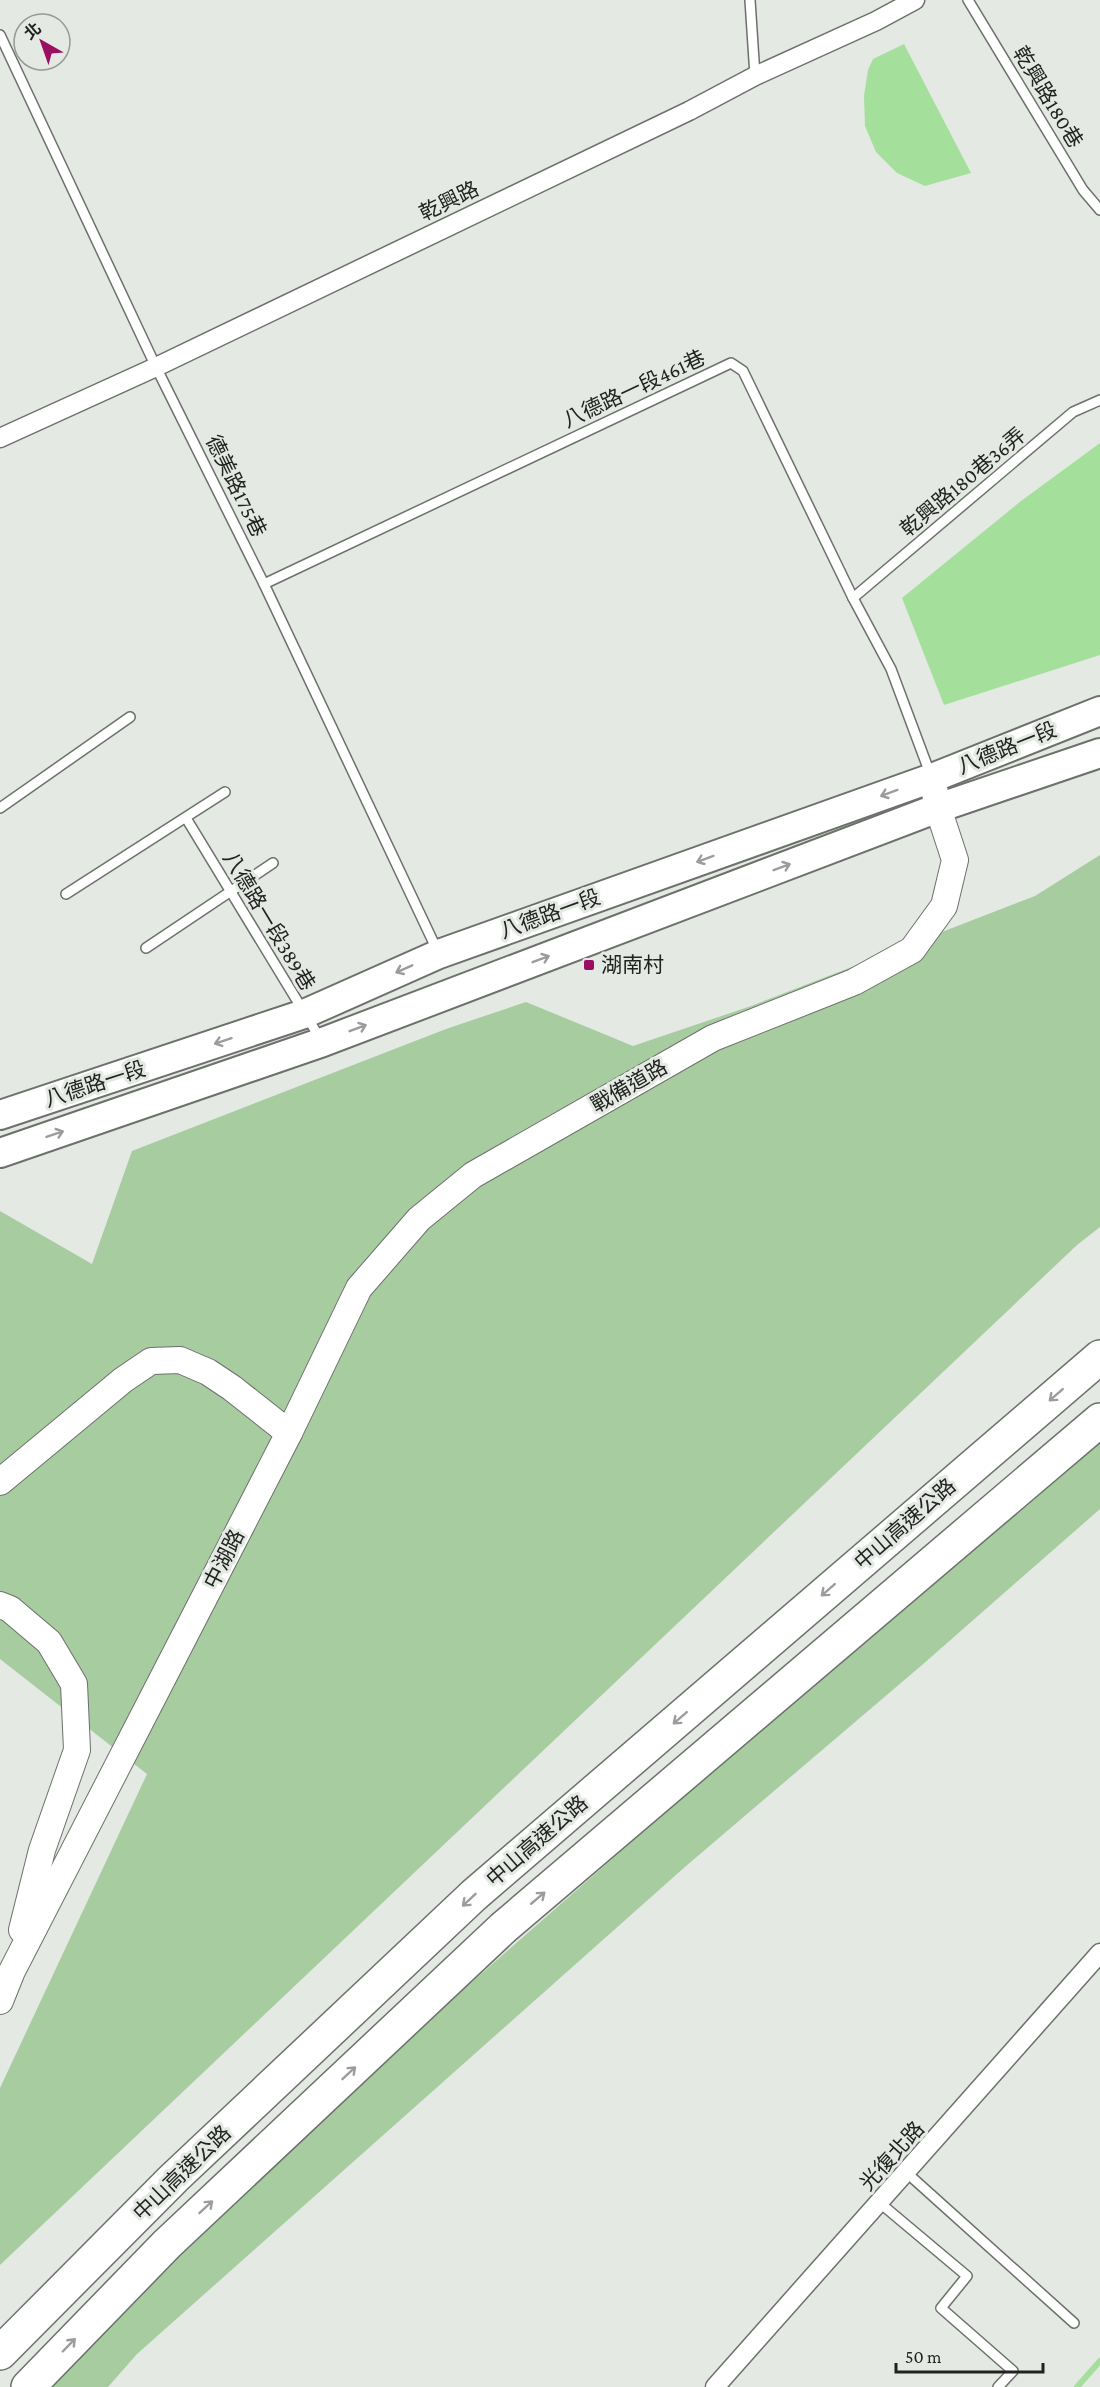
<svg xmlns="http://www.w3.org/2000/svg" width="1100" height="2387" viewBox="0 0 1100 2387" font-family="'Crimson Pro','Noto Sans TC',serif">
  <rect width="100%" height="100%" fill="#e4e9e3"/>
  <g fill="#a6cca0">
    <polygon points="1100,855 1100,1227 1077,1245 0,2265 0,2088 147,1774 0,1659 0,1211 92,1264 132,1151 446,1029 526,1002 633,1046 751,1006 1035,896"/>
    <polygon points="1100,1441 1100,1509 922,1665 686,1866 137,2354 108,2387 36,2387 172,2245 790,1703"/>
  </g>
  <g fill="#a4e09c">
    <polygon points="904,44 971,173 925,186 897,173 876,152 865,126 864,96 868,70 873,59"/>
    <polygon points="1100,443 1100,655 944,705 902,598 1021,501"/>
  </g>
  <g fill="none" stroke-linecap="round" stroke-linejoin="round">
    <polyline stroke="#a4e09c" stroke-width="6" points="1077,2387 1100,2361"/>
    <defs>
      <g id="lane">
        <polyline points="750,0 755,76"/>
        <polyline points="968,0 1083,190 1100,210"/>
        <polyline points="0,35 156,367 264,584 438,952"/>
        <polyline points="264,584 731,363 743,371 853,598 891,669 931,776"/>
        <polyline points="853,598 1073,412 1100,400"/>
        <polyline points="0,808 130,717"/>
        <polyline points="186,818 321,1040"/>
        <polyline points="66,894 225,792"/>
        <polyline points="146,948 273,863"/>
        <polyline points="907,2173 1074,2323"/>
        <polyline points="880,2203 967,2276 941,2308 1013,2371 998,2387"/>
      </g>
      <g id="street">
        <polyline points="0,438 156,367 689,111 755,76 876,21 915,0"/>
        <polyline points="715,2387 1100,1953"/>
      </g>
      <g id="secondary">
        <polyline points="0,1482 123,1380 151,1361 180,1360 208,1372 232,1388 289,1433"/>
        <polyline points="0,1605 10,1609 49,1642 74,1684 77,1750 42,1850 22,1930"/>
        <polyline points="0,2001 12,1971 289,1433 359,1288 419,1219 473,1175 713,1038 854,982 912,950 944,906 955,860 938,808 932,778"/>
      </g>
      <g id="primary">
        <polyline points="0,1115 304,1014 439,954 932,778 1100,711"/>
        <polyline points="0,1153 323,1042 938,808 1100,753"/>
      </g>
      <g id="highway">
        <polyline points="0,2353 174,2178 474,1895 1100,1357"/>
        <polyline points="28,2387 167,2244 503,1928 1100,1420"/>
      </g>
    </defs>
    <use href="#lane" stroke="#6d716c" stroke-width="12"/>
    <use href="#street" stroke="#6d716c" stroke-width="21"/>
    <use href="#secondary" stroke="#6d716c" stroke-width="28"/>
    <use href="#primary" stroke="#6d716c" stroke-width="32"/>
    <use href="#highway" stroke="#6d716c" stroke-width="36"/>
    <use href="#lane" stroke="#fff" stroke-width="9"/>
    <use href="#street" stroke="#fff" stroke-width="18"/>
    <use href="#secondary" stroke="#fff" stroke-width="26"/>
    <use href="#primary" stroke="#fff" stroke-width="28"/>
    <use href="#highway" stroke="#fff" stroke-width="33"/>
  </g>
  <defs><path id="oneway-shaft" d="M-6 0H5M1.5-3L5.5 0L1.5 3" fill="none" stroke-width="1.6" stroke-linecap="round" stroke-linejoin="round" transform="scale(1.5)"/></defs>
  <g stroke="#9b9c9b">
    <use href="#oneway-shaft" transform="translate(889 793) rotate(160)"/>
    <use href="#oneway-shaft" transform="translate(705 859) rotate(160)"/>
    <use href="#oneway-shaft" transform="translate(782 867) rotate(-21)"/>
    <use href="#oneway-shaft" transform="translate(541 959) rotate(-21)"/>
    <use href="#oneway-shaft" transform="translate(404 969) rotate(156)"/>
    <use href="#oneway-shaft" transform="translate(358 1028) rotate(-21)"/>
    <use href="#oneway-shaft" transform="translate(223 1041) rotate(162)"/>
    <use href="#oneway-shaft" transform="translate(55 1134) rotate(-19)"/>
    <use href="#oneway-shaft" transform="translate(1056 1395) rotate(139)"/>
    <use href="#oneway-shaft" transform="translate(828 1590) rotate(139)"/>
    <use href="#oneway-shaft" transform="translate(680 1718) rotate(139)"/>
    <use href="#oneway-shaft" transform="translate(538 1898) rotate(-40)"/>
    <use href="#oneway-shaft" transform="translate(469 1900) rotate(137)"/>
    <use href="#oneway-shaft" transform="translate(349 2073) rotate(-43)"/>
    <use href="#oneway-shaft" transform="translate(206 2207) rotate(-43)"/>
    <use href="#oneway-shaft" transform="translate(69 2345) rotate(-46)"/>
  </g>
  <rect fill="#990f62" stroke="#e4e9e3" stroke-width="2" x="583" y="959" width="12" height="12" rx="3"/>
  <g text-anchor="middle" stroke-width="6" stroke-linejoin="round" paint-order="stroke">
    <g font-size="21" fill="#212321" stroke="#e4e9e3">
      <text transform="translate(1048 97) rotate(59)" y="7">乾興路180巷</text>
      <text transform="translate(449 201) rotate(-26)" y="7">乾興路</text>
      <text transform="translate(634 389) rotate(-25)" y="7">八德路一段461巷</text>
      <text transform="translate(963 482) rotate(-40)" y="7">乾興路180巷36弄</text>
      <text transform="translate(236 486) rotate(64)" y="7">德美路175巷</text>
      <text transform="translate(1007 748) rotate(-22)" y="7">八德路一段</text>
      <text transform="translate(550 914) rotate(-20)" y="7">八德路一段</text>
      <text transform="translate(269 921) rotate(59)" y="7">八德路一段389巷</text>
      <text transform="translate(95 1084) rotate(-18)" y="7">八德路一段</text>
      <text transform="translate(629 1086) rotate(-30)" y="7">戰備道路</text>
      <text transform="translate(905 1524) rotate(-41)" y="7">中山高速公路</text>
      <text transform="translate(224 1559) rotate(-63)" y="7">中湖路</text>
      <text transform="translate(537 1841) rotate(-41)" y="7">中山高速公路</text>
      <text transform="translate(892 2156) rotate(-48)" y="7">光復北路</text>
      <text transform="translate(182 2173) rotate(-44)" y="7">中山高速公路</text>
    </g>
    <g font-size="21" fill="#212321" stroke="#e4e9e3" text-anchor="start">
      <text x="601" y="972">湖南村</text>
    </g>
  </g>
  <g transform="translate(42 42) rotate(320)"><circle r="28" fill="#e4e9e3" stroke="#969a95" stroke-width="1.5"/>
  <path d="M0-4.5L10 22L0 15L-10 22Z" fill="#990f62"/>
  <text y="-9" font-size="16" font-weight="bold" text-anchor="middle" fill="#212321">北</text>
  </g>
  <path d="M896 2363v9h147v-9" fill="none" stroke="#212321" stroke-width="3"/>
  <text x="905" y="2363" font-size="18" fill="#212321" stroke="#e4e9e3" stroke-width="4.5" paint-order="stroke">50 m</text>
</svg>
